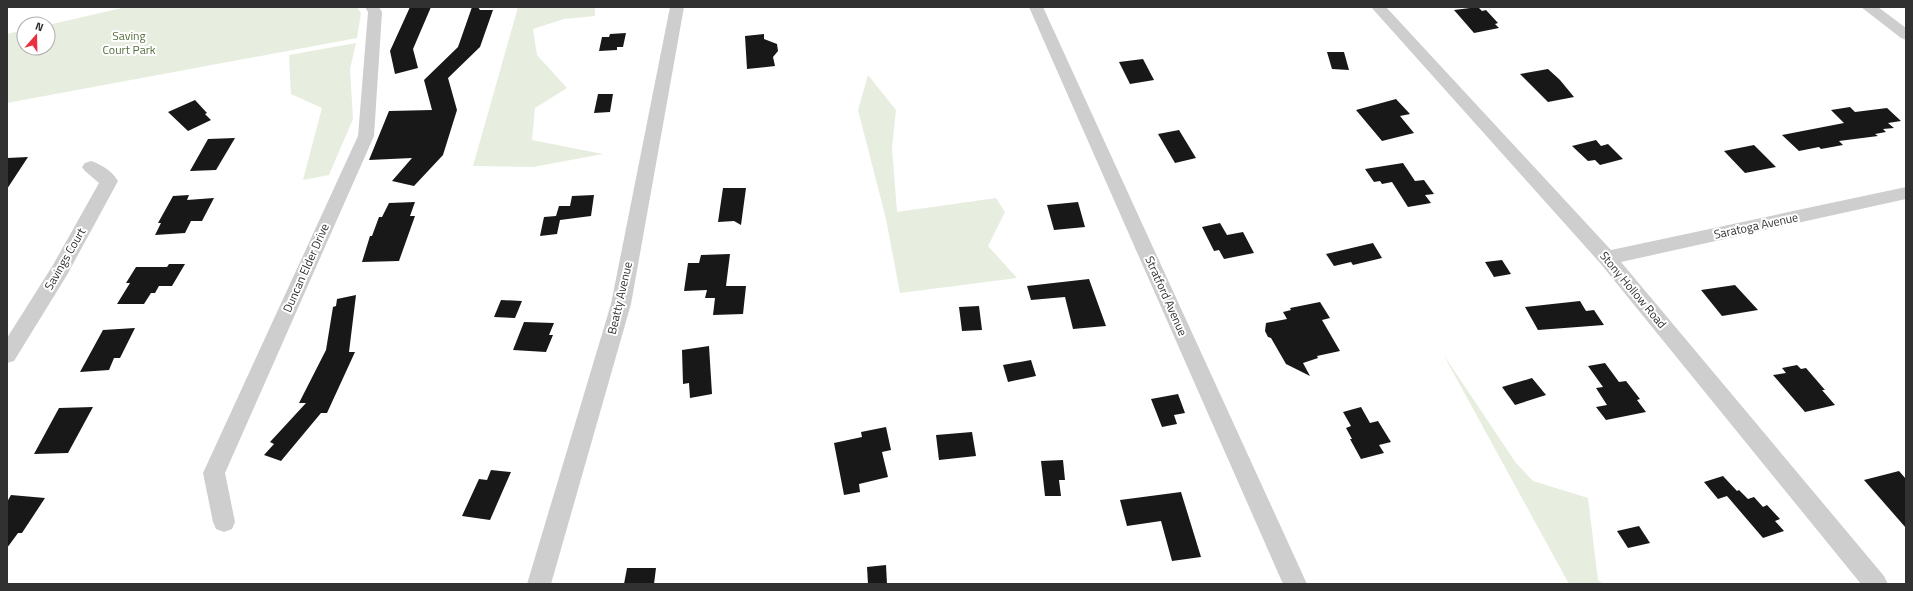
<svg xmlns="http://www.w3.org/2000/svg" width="1913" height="591" viewBox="0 0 1913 591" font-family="'Titillium Web',sans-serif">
  <rect width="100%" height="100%" fill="#fff"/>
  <g fill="#e7eedf">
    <polygon points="126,7 357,7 361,13 357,38 7,103 7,34 24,30 24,48 48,48 48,25"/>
    <polygon points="518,7 595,7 595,16 564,19 533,29 537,55 567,88 535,108 532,140 603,154 533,167 473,166"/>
    <polygon points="356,43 350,69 353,119 329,175 303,180 322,108 291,94 289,55"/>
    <polygon points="868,75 896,110 892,148 897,212 996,198 1005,212 988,246 1017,278 900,293 886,219 858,110"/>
    <polygon points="1443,354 1516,463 1533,481 1588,498 1598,580 1604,584 1569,584"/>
  </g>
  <g fill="#181818">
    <polygon points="410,7 431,7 413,49 418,68 395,74 390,51"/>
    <polygon points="472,7 478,7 480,10 493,10 480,47 448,78 457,110 443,155 414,186 392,181 412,158 369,160 389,111 432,110 424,80 458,47"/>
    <polygon points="1478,7 1482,11 1486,10 1498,23 1495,24 1499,28 1474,33 1454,10"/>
    <polygon points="626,33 623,47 617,47 617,50 599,51 602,37 609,37 610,34"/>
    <polygon points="764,34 764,39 777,44 778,51 773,57 775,66 747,69 745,36"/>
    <polygon points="1327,52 1344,52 1349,70 1332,69"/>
    <polygon points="1143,59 1154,80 1130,84 1119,62"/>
    <polygon points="1548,69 1560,80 1574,97 1548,102 1520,74"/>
    <polygon points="598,94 613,94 610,112 594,113"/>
    <polygon points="1396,99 1410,114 1400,116 1414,133 1382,141 1356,110"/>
    <polygon points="195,100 207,113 205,114 211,120 188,131 168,112"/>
    <polygon points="1850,107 1855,112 1887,108 1901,121 1888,123 1894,128 1883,129 1886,132 1875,134 1878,136 1839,141 1843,145 1821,149 1819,147 1799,151 1782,135 1844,123 1831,110"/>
    <polygon points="1179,130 1196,158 1175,163 1158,134"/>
    <polygon points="235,138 216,170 190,171 208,139"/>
    <polygon points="1596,140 1601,146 1608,144 1623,159 1600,165 1595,160 1588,161 1572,146"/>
    <polygon points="1754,145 1776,167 1745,173 1724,151"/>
    <polygon points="28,157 7,189 7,158"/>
    <polygon points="1403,163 1415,181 1424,180 1434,194 1425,195 1431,203 1408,207 1392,182 1382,184 1380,181 1374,182 1365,169"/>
    <polygon points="723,188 746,188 741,225 734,221 718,222"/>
    <polygon points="189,195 187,200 214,198 202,221 191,221 185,233 155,235 161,223 158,223 173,196"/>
    <polygon points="594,195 591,216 560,220 557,234 540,236 544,217 556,216 559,206 570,206 572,196"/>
    <polygon points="415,202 410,216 415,216 399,261 362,262 370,236 372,236 379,217 382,217 389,203"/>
    <polygon points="1078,202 1085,227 1054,230 1047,205"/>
    <polygon points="1220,223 1227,235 1243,232 1254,253 1224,259 1219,250 1214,251 1202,227"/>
    <polygon points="1373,243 1382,258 1353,265 1351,262 1334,266 1326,254"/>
    <polygon points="730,254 726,286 746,286 743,314 713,315 715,298 705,298 707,290 684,291 688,263 699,263 701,255"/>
    <polygon points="1502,260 1511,274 1494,277 1485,262"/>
    <polygon points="169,264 185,264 172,286 159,286 155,293 151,293 144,304 117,304 130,283 126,283 136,267 167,267"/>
    <polygon points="1089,279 1106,326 1073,329 1065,297 1031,300 1027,286"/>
    <polygon points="1735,285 1758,310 1722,316 1701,290"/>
    <polygon points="356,295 349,352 355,352 327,413 321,413 281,461 264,455 274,444 270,442 306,403 299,403 326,350 333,307 336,306 337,299"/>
    <polygon points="501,300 522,301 515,318 494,317"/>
    <polygon points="1580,301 1586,311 1594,310 1604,325 1538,330 1525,307"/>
    <polygon points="1320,302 1330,318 1322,320 1340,351 1317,356 1318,358 1303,363 1310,376 1286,364 1271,338 1268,337 1265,331 1266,323 1287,319 1283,312 1291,310 1290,308"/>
    <polygon points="979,306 982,330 962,331 959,307"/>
    <polygon points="524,322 554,323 549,335 553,335 546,352 513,350"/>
    <polygon points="135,328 120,358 114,358 109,370 80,372 103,330"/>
    <polygon points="709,346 712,394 690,398 689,383 683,384 682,350"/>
    <polygon points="1031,360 1036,376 1008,382 1003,365"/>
    <polygon points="1605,363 1619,382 1626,381 1640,399 1637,400 1646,412 1606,420 1596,407 1607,405 1596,388 1603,387 1588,366"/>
    <polygon points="1797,365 1801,369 1806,368 1825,390 1822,390 1835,405 1805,412 1773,375 1786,373 1782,368"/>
    <polygon points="1532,378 1546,395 1515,405 1502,387"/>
    <polygon points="1178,394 1185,413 1174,415 1177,424 1162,427 1151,399"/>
    <polygon points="93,407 68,453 34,454 59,408"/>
    <polygon points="1361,407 1370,423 1378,421 1391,442 1379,445 1384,453 1361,459 1350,439 1352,439 1346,428 1351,426 1343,412"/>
    <polygon points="886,427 891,450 882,452 888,477 859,484 860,492 844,495 834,443 862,437 861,432"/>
    <polygon points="972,432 976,456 939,460 936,435"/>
    <polygon points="1063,460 1065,480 1059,480 1061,496 1045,496 1041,461"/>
    <polygon points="491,470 511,472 490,520 462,516 479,479 487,480"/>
    <polygon points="1899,471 1906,479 1906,528 1864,480"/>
    <polygon points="1723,476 1737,491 1739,490 1748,499 1754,497 1763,507 1767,505 1780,519 1775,521 1784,531 1763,538 1727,496 1718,499 1704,482"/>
    <polygon points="1181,492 1201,557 1172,561 1161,521 1127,526 1120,500"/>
    <polygon points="11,495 45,498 22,533 18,533 7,548 7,502"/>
    <polygon points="1639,526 1650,543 1628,548 1617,531"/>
    <polygon points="886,565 887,584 868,584 867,567"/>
    <polygon points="627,568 656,568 654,584 624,584"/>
  </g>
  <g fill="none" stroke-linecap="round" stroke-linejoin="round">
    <g fill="#cecece" fill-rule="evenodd">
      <polygon points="365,7 379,7 382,12 374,136 225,473 235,522 232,529 224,532 216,529 213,522 203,473 358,136 368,12"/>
      <polygon points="670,7 684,7 631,304 551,584 527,584 611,304"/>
      <polygon points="1029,7 1043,7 1307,584 1283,584"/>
      <polygon points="1371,7 1386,7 1611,250 1906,187 1906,199 1621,262 1884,576 1888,584 1861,584 1600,263"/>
      <polygon points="1861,7 1878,7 1906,28 1906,40 1901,38"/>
      <path d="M91,161C101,164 113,172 118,181L67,275L14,361L7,363V338L53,265L99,183L85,171L82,167L85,163Z"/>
    </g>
  </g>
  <g text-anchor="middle" stroke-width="4" stroke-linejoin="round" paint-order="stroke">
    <g font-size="12" fill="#546e3c" stroke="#fff">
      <text x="129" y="40">Saving<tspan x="129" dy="14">Court Park</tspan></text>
    </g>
    <g font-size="12" fill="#313131" stroke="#fff">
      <text transform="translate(1756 226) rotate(-12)" y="4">Saratoga Avenue</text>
      <text transform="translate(65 259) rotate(-60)" y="4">Savings Court</text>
      <text transform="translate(306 268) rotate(-66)" y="4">Duncan Elder Drive</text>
      <text transform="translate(1633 290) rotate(50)" y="4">Stony Hollow Road</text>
      <text transform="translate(1166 296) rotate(66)" y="4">Stratford Avenue</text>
      <text transform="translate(620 298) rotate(-77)" y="4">Beatty Avenue</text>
    </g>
  </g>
  <rect width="1913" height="591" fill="none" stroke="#313131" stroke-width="16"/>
  <g transform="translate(36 36) rotate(20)"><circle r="19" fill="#ffffff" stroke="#adadad"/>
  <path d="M0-3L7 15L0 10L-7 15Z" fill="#ea3040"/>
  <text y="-6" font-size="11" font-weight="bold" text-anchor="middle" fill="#313131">N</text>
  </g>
</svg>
